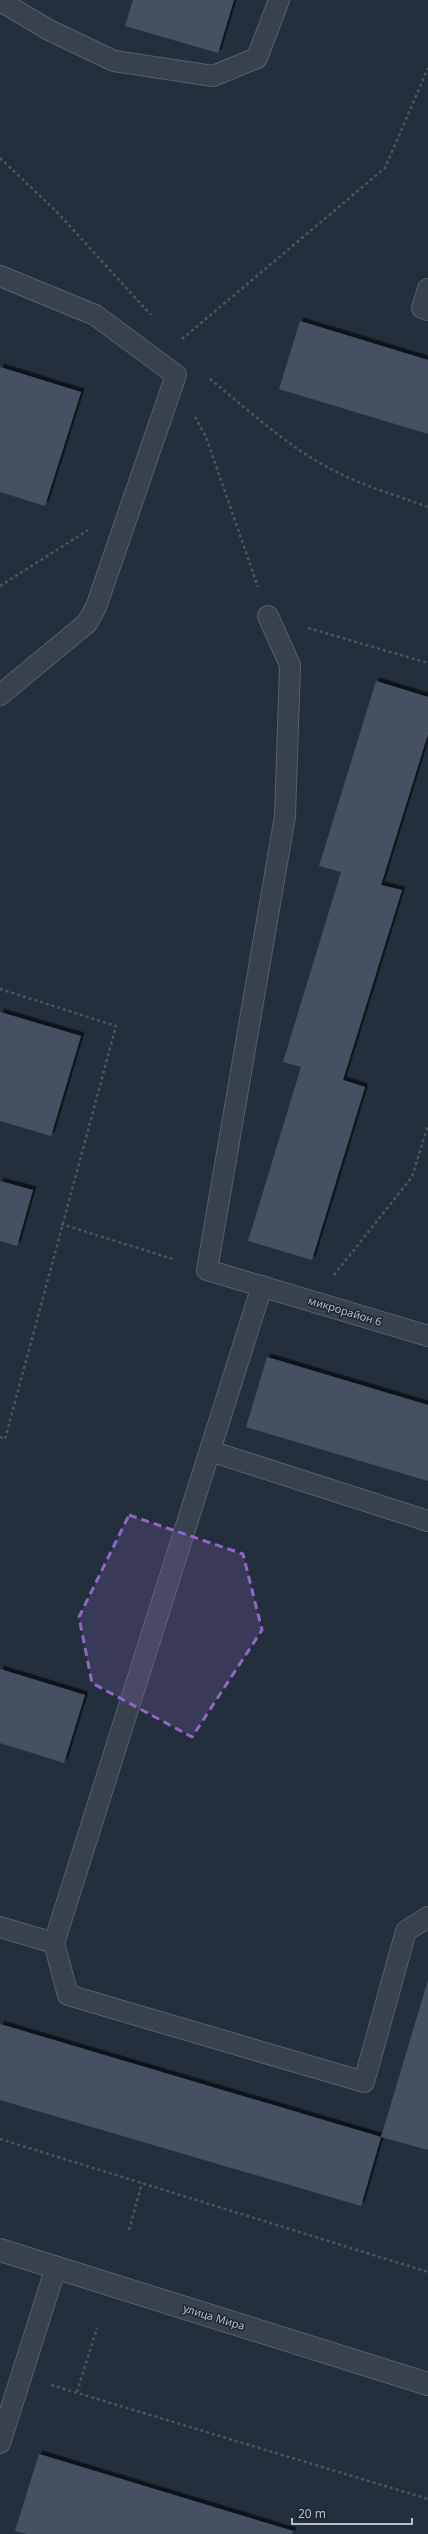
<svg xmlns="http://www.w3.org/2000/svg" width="428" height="2534" viewBox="0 0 428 2534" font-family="'Noto Sans',sans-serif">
  <defs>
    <filter id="shadow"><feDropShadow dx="3.5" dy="-3.5" stdDeviation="0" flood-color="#0009"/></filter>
  </defs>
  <rect width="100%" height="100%" fill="#242f3e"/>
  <g fill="#455162" filter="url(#shadow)">
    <polygon points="133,0 234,0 218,53 125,26"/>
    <polygon points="300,321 428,360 428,434 279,389"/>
    <polygon points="0,367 81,392 45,506 0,492"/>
    <polygon points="376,681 428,697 428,734 381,885 402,890 343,1080 365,1087 312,1260 248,1241 301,1067 283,1062 341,872 319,866"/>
    <polygon points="0,1012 81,1036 51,1136 0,1121"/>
    <polygon points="0,1181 33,1190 17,1246 0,1241"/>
    <polygon points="267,1357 428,1405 428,1481 246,1427"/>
    <polygon points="0,1669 85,1695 64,1763 0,1743"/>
    <polygon points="428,1980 428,2150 381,2137"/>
    <polygon points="0,2024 381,2137 361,2206 0,2100"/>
    <polygon points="39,2454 293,2531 292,2534 26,2534 15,2531"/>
  </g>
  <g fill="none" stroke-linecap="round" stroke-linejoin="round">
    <defs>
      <g id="service">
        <polyline points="0,1 49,30 114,61 213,76 257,58 279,0"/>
        <polyline points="0,276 95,315 176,375 96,607 87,623 0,695"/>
        <polyline points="428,289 422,308 428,310"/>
        <polyline points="268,616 290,665 285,816 207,1270 428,1336"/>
        <polyline points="262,1286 54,1943 68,1995 364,2082 406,1931 428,1917"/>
        <polyline points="210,1451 428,1521"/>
        <polyline points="0,1927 54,1943"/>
        <polyline points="0,2443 56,2267"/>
      </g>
      <polyline id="minor" points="0,2250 428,2384"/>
    </defs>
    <use href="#service" stroke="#565f6c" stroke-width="22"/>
    <use href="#minor" stroke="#565f6c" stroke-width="24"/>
    <g stroke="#44595c" stroke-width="2.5" stroke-dasharray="3 3" stroke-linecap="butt">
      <polyline points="0,158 56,211 151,315"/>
      <polyline points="182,339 385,168 428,68"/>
      <path d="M210,379C246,408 288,447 329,468C360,485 395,495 428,507"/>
      <polyline points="195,417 206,437 258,587"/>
      <polyline points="0,586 88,530"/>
      <polyline points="308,628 428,663"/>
      <polyline points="0,989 116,1026 5,1439 0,1437"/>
      <polyline points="61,1224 176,1260"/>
      <polyline points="334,1275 412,1177 428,1125"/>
      <polyline points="0,2139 428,2272"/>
      <polyline points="129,2230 142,2183"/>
      <polyline points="51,2385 428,2499"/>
      <polyline points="77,2392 97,2328"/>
    </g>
    <use href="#service" stroke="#38414e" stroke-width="20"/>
    <use href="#minor" stroke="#38414e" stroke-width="22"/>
  </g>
  <path fill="#9266c3" fill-opacity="0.2" stroke="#9266c3" stroke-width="3" stroke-dasharray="8 5" stroke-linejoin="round" d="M129,1515L243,1554L262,1630L192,1737L92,1683L79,1617Z"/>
  <g text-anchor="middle" stroke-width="3" stroke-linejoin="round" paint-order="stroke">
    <g font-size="11" fill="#b4bcc9" stroke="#1d2633">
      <text transform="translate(345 1311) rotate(17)" y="4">микрорайон 6</text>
      <text transform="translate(214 2317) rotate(17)" y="4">улица Мира</text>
    </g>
  </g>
  <path d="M292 2518v6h120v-6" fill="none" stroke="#b4bcc9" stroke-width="2"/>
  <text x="298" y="2518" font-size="12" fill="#b4bcc9" stroke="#1d2633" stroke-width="3" paint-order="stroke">20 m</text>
</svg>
